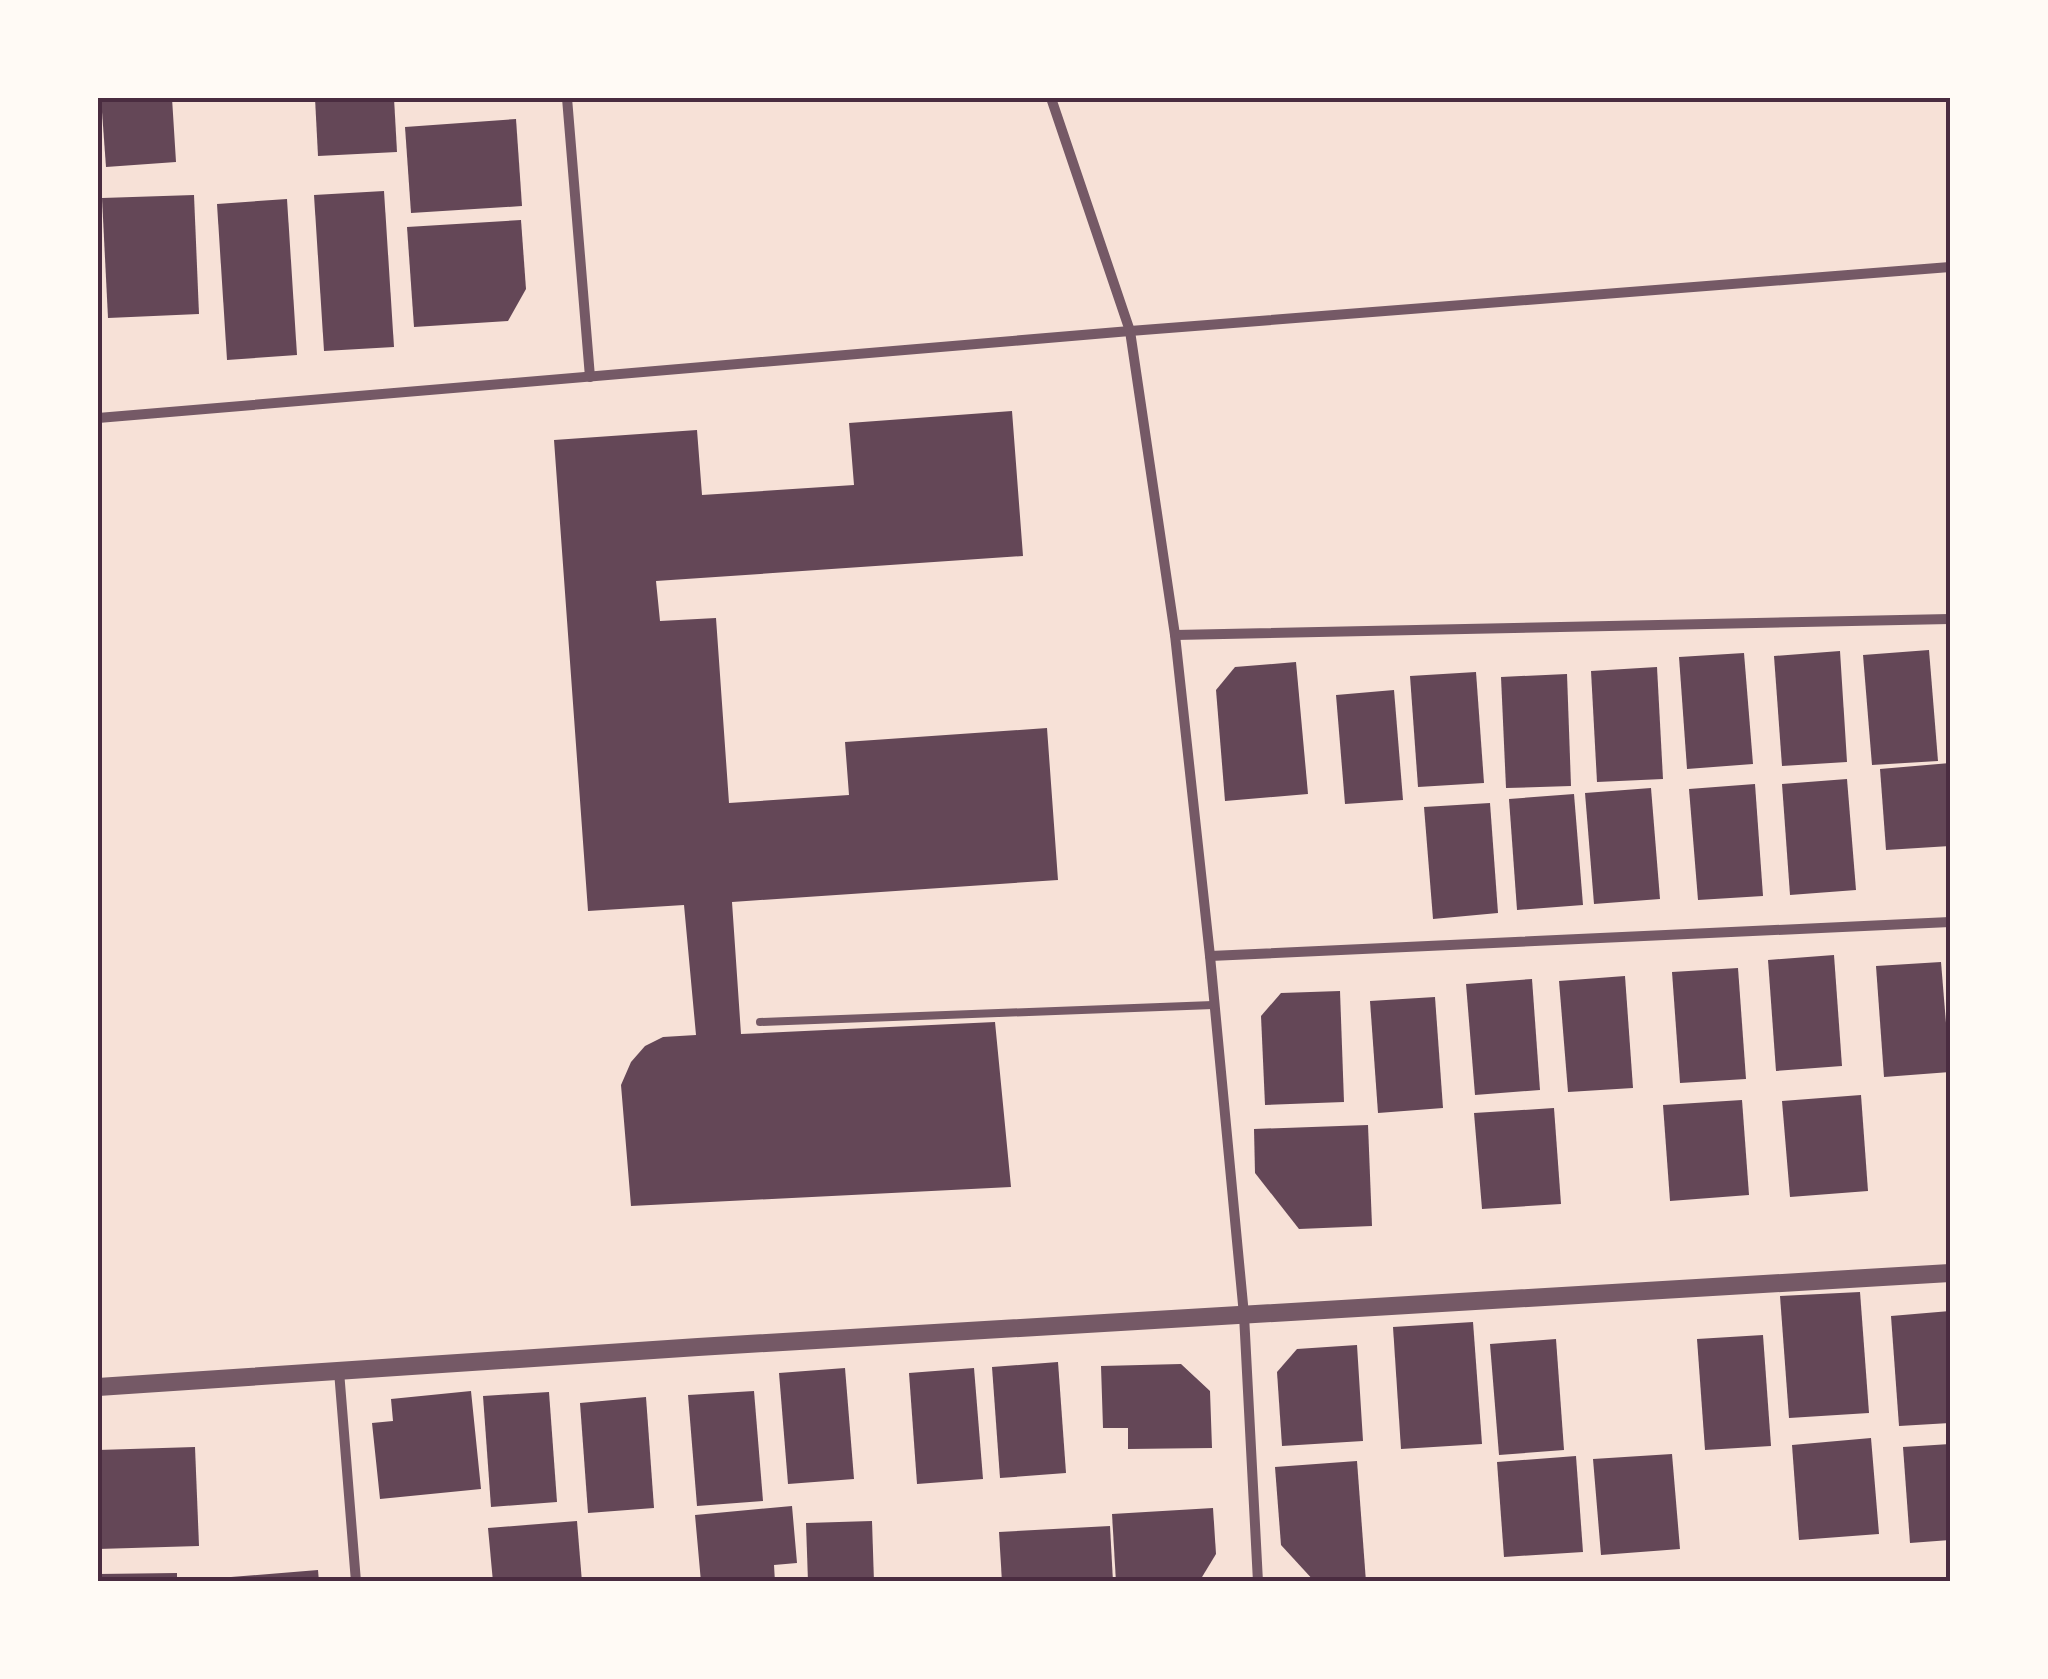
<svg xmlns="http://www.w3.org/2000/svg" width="2048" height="1679" viewBox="0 0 2048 1679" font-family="Signika,sans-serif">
  <rect width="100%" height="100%" fill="#f7e1d7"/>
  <g fill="#644757">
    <polygon points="101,98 172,98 176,162 106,167"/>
    <polygon points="315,98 394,98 397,152 318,156"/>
    <polygon points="516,119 522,206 411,213 405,127"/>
    <polygon points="384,191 394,347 324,351 314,195"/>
    <polygon points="194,195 199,314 108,318 102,198"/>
    <polygon points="287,199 297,355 227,360 217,204"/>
    <polygon points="521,220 526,289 508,321 414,327 407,227"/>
    <polygon points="1012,411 1023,556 656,581 660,621 716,618 729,803 849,795 845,742 1047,728 1058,880 732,902 741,1034 995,1022 1011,1187 631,1206 621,1085 631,1062 645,1046 663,1037 696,1035 684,905 588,911 554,440 697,430 702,495 854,485 849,423"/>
    <polygon points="1929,650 1938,761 1872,765 1863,655"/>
    <polygon points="1840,651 1847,762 1782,766 1774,656"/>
    <polygon points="1744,653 1753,764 1687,769 1679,657"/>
    <polygon points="1296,662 1308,794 1225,801 1216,690 1235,667"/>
    <polygon points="1657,667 1663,779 1597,782 1591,671"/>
    <polygon points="1476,672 1484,783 1418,787 1410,676"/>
    <polygon points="1567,674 1571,786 1506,788 1501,677"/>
    <polygon points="1394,690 1403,800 1345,804 1336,695"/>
    <polygon points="1950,763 1950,846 1886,850 1880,769"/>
    <polygon points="1847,779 1856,890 1790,895 1782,784"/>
    <polygon points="1755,784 1763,896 1698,900 1689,789"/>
    <polygon points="1651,788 1660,899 1594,904 1585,793"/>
    <polygon points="1574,794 1583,905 1517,910 1509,799"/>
    <polygon points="1490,803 1498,913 1433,919 1424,807"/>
    <polygon points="1834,955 1842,1066 1776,1071 1768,960"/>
    <polygon points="1941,962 1950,1072 1884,1077 1876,966"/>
    <polygon points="1738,968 1746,1079 1680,1083 1672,972"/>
    <polygon points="1625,976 1633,1088 1568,1092 1559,981"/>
    <polygon points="1532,979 1540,1090 1475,1095 1466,984"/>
    <polygon points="1340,991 1344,1102 1265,1105 1261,1016 1281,993"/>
    <polygon points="1435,997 1443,1108 1378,1113 1370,1001"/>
    <polygon points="1861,1095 1868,1191 1790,1197 1782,1101"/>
    <polygon points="1742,1100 1749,1195 1670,1201 1663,1105"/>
    <polygon points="1554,1108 1561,1204 1482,1209 1474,1113"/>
    <polygon points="1368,1125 1372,1226 1299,1229 1255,1173 1254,1129"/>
    <polygon points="1860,1292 1869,1413 1789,1418 1780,1296"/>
    <polygon points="1950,1311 1950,1423 1899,1426 1891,1316"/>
    <polygon points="1473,1322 1482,1444 1401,1449 1393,1327"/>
    <polygon points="1763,1335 1771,1446 1705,1450 1697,1339"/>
    <polygon points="1556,1339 1564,1450 1499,1455 1490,1344"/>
    <polygon points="1357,1345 1363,1441 1282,1446 1277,1372 1297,1349"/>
    <polygon points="1058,1362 1066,1473 1000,1478 992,1367"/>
    <polygon points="1181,1364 1210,1391 1212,1448 1128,1449 1128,1428 1103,1428 1101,1366"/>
    <polygon points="845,1368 854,1479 788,1484 779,1373"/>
    <polygon points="974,1368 983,1479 917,1484 909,1373"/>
    <polygon points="471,1391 481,1489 380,1499 372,1423 393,1421 391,1399"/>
    <polygon points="754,1391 763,1501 697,1506 688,1395"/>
    <polygon points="549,1392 557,1502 491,1507 483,1396"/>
    <polygon points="646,1397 654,1508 588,1513 580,1403"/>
    <polygon points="1871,1438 1879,1534 1799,1540 1792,1445"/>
    <polygon points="1950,1444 1950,1540 1910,1543 1903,1447"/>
    <polygon points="195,1447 199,1546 98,1549 98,1450"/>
    <polygon points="1672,1454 1680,1549 1601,1555 1593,1459"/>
    <polygon points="1576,1456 1583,1552 1504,1557 1497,1462"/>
    <polygon points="1357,1461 1366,1582 1315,1582 1281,1545 1275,1467"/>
    <polygon points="792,1506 797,1563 774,1565 775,1582 701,1582 695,1515"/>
    <polygon points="1213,1508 1216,1554 1199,1582 1116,1582 1112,1514"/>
    <polygon points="577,1521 582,1582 493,1582 488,1528"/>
    <polygon points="872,1521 874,1582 808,1582 806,1523"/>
    <polygon points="1110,1526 1113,1582 1002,1582 999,1532"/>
    <polygon points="318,1570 319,1582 206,1582 206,1579"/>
    <polygon points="177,1573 177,1582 98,1582 98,1574"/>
  </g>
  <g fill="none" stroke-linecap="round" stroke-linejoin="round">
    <polyline stroke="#755966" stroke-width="8" points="760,1022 1213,1005"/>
    <g stroke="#755966" stroke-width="10">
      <polyline points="567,98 590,377"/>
      <polyline points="1051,98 1130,331 1175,635 1210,956 1244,1315 1258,1582"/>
      <polyline points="98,418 1130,331 1950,267"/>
      <polyline points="1175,635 1950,619"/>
      <polyline points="1210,956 1950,922"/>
      <polyline points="339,1371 356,1582"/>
    </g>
    <polyline stroke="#755966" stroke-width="18" points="98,1387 698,1347 1950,1273"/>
  </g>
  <rect width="2048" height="1679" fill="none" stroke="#fffaf5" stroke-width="200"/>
  <rect x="100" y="100" width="1848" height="1479" fill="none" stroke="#4a2c40" stroke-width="4"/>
</svg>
